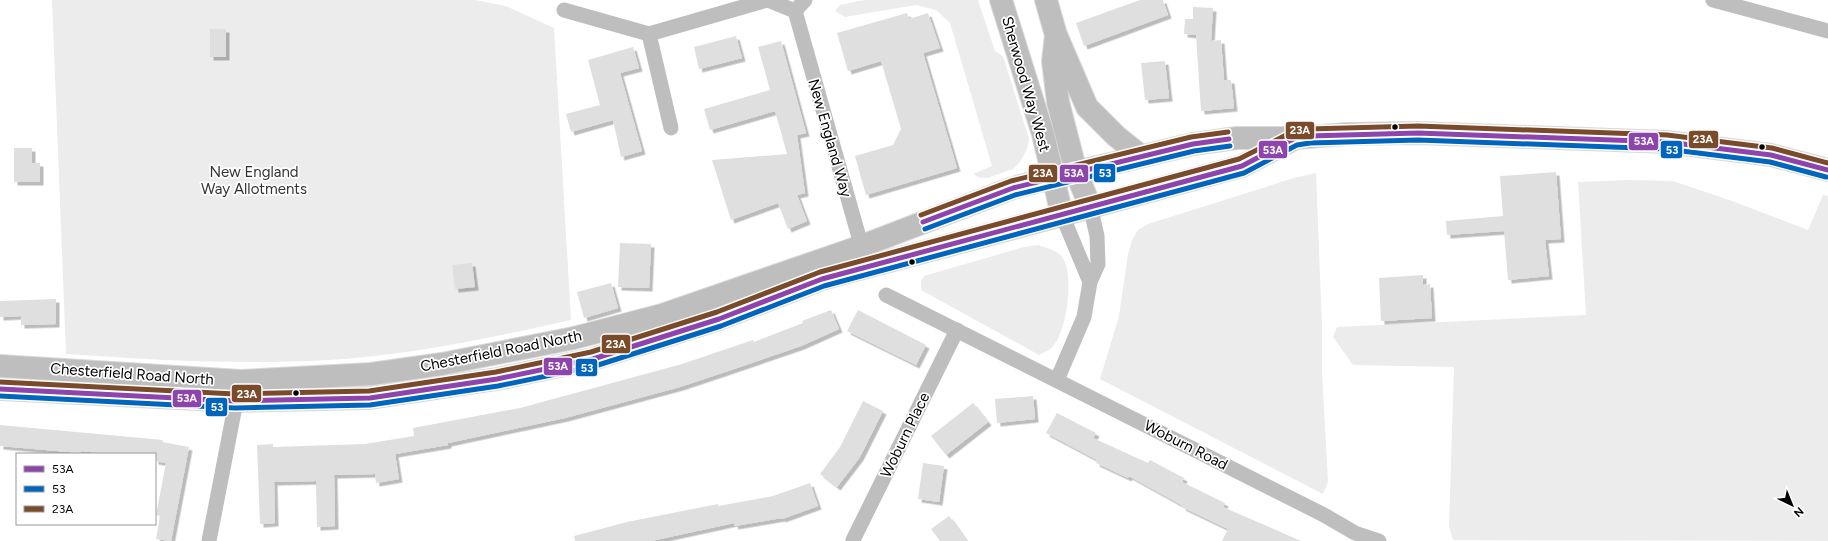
<svg xmlns="http://www.w3.org/2000/svg" width="1828" height="541" viewBox="0 0 1828 541" font-family="Figtree,sans-serif">
  <defs>
    <filter id="shadow"><feDropShadow dx="3.5" dy="3.5" stdDeviation="0" flood-color="#0004"/></filter>
  </defs>
  <rect width="100%" height="100%" fill="#fff"/>
  <g fill="#ececec">
    <path d="M52,0H475L506,6L554,28L571,320C491,338 411,355 329,360C241,365 154,360 66,354Z"/>
    <polygon points="864,0 978,0 995,51 1003,56 1029,139 1027,149 1020,162 1013,169 987,178 980,178 973,174 992,166 950,23 936,10 916,5 845,17 835,11 840,5"/>
    <polygon points="1316,173 1322,326 1322,372 1328,482 1323,494 1100,379 1119,316 1128,254 1132,240 1138,230 1148,224 1294,178"/>
    <polygon points="1628,180 1673,181 1732,201 1808,230 1823,195 1828,196 1828,541 1453,540 1449,526 1454,367 1353,365 1333,337 1337,327 1586,315 1578,182"/>
    <path d="M1038,245C1047,248 1057,250 1063,258C1074,276 1067,329 1054,345C1050,350 1044,353 1039,355L921,290V281L924,276L1024,247Z"/>
  </g>
  <g fill="#dfdfdf" filter="url(#shadow)">
    <polygon points="1140,0 1163,0 1168,15 1084,46 1076,23"/>
    <polygon points="1193,7 1213,8 1211,41 1221,40 1224,80 1231,80 1234,108 1201,111 1196,35 1184,34 1185,19 1193,19"/>
    <polygon points="907,13 909,19 928,13 940,48 923,53 957,168 866,195 855,156 893,145 901,129 881,61 848,71 837,33"/>
    <rect x="210" y="29" width="16" height="28"/>
    <polygon points="736,36 742,58 699,69 694,47"/>
    <polygon points="781,41 806,133 797,135 805,193 797,195 807,221 788,229 778,203 731,220 712,160 787,154 775,111 710,130 704,109 770,90 758,47"/>
    <polygon points="633,47 639,68 620,73 642,151 621,157 613,120 571,132 566,114 600,105 588,60"/>
    <polygon points="1165,61 1169,98 1145,100 1141,63"/>
    <polygon points="14,148 32,148 32,163 40,163 40,182 14,182"/>
    <polygon points="1556,172 1561,239 1545,240 1549,276 1508,280 1504,231 1447,235 1446,221 1503,216 1500,176"/>
    <polygon points="620,243 651,244 649,288 618,287"/>
    <polygon points="472,263 475,287 455,289 452,265"/>
    <polygon points="1423,275 1423,285 1430,284 1432,318 1381,321 1379,278"/>
    <polygon points="611,283 618,308 584,318 577,292"/>
    <polygon points="56,299 56,324 21,325 21,316 0,317 0,301"/>
    <polygon points="831,310 839,329 801,346 728,371 680,387 565,418 448,443 448,445 395,454 399,479 376,483 375,474 334,475 335,526 317,527 316,481 274,482 275,523 260,524 257,445 273,444 273,447 365,444 414,436 413,428 520,408 682,364 753,340 754,342 803,323 802,321"/>
    <polygon points="858,310 926,345 916,365 847,331"/>
    <polygon points="1033,396 1035,419 997,423 995,399"/>
    <polygon points="863,401 883,411 860,457 837,487 820,474 840,447"/>
    <polygon points="973,403 988,422 946,455 931,436"/>
    <polygon points="1057,413 1096,433 1093,438 1148,463 1150,460 1184,478 1182,482 1225,503 1223,507 1301,541 1222,541 1228,529 1182,507 1183,506 1129,476 1128,478 1096,463 1097,460 1046,433"/>
    <polygon points="0,425 163,440 162,442 189,447 171,541 156,539 160,516 156,515 166,463 155,461 155,454 109,454 81,451 80,453 0,446"/>
    <polygon points="923,463 944,466 939,502 918,499"/>
    <polygon points="810,483 818,506 782,519 782,518 735,526 734,523 651,541 575,541 574,536 627,522 718,504 718,506 773,496"/>
    <polygon points="949,516 967,541 940,541 931,529"/>
  </g>
  <g fill="none" stroke-linecap="round" stroke-linejoin="round">
    <defs>
      <g id="primary">
        <polyline points="0,366 241,381 371,374 442,364 574,338 662,315 862,246 1013,188 1052,178"/>
        <polyline points="0,389 235,401 370,398 497,379 593,359 719,319 822,279 1062,215"/>
      </g>
      <g id="highway">
        <polyline points="1001,0 1043,134 1062,215 1242,166 1292,140"/>
        <polyline points="1046,0 1056,35 1053,61 1058,102 1076,172 1090,206"/>
        <polyline points="1057,37 1087,107 1116,136 1141,156"/>
        <polyline points="1052,178 1193,144 1237,138 1295,138 1347,134 1418,133 1667,142 1771,155 1828,170"/>
      </g>
    </defs>
    <use href="#primary" stroke="#dbdbdb" stroke-width="24"/>
    <use href="#highway" stroke="#dbdbdb" stroke-width="24"/>
    <g stroke="#bebebe" stroke-width="15">
      <polyline points="768,0 795,11 864,255"/>
      <polyline points="1713,0 1828,31"/>
      <polyline points="564,10 649,34 767,0"/>
      <polyline points="795,11 805,0"/>
      <polyline points="649,34 671,128"/>
      <polyline points="1062,215 1090,282"/>
      <polyline points="886,295 1201,453 1324,515 1355,533 1379,541"/>
      <polyline points="1057,380 1084,317 1090,282 1098,264 1097,236 1090,206"/>
      <polyline points="853,540 957,330"/>
      <polyline points="209,541 238,391"/>
    </g>
    <use href="#primary" stroke="#bebebe" stroke-width="22"/>
    <use href="#highway" stroke="#bebebe" stroke-width="22"/>
    <defs>
      <g id="bus-1">
        <polyline points="923,222 1013,188 1193,144 1229,139"/>
        <polyline points="0,389 235,401 370,398 497,379 593,359 719,319 822,279 1242,166 1295,138 1309,136 1418,133 1667,142 1771,155 1828,170"/>
      </g>
      <g id="bus-2">
        <polyline points="925,229 1015,195 1194,151 1230,146"/>
        <polyline points="0,396 235,408 370,405 498,386 595,366 721,326 824,286 1244,173 1297,145 1310,143 1418,140 1666,149 1770,162 1826,177"/>
      </g>
      <g id="bus-3">
        <polyline points="921,215 1011,181 1191,137 1228,132"/>
        <polyline points="0,382 235,394 369,391 496,372 591,352 717,312 820,272 1239,159 1292,132 1308,129 1418,126 1667,135 1772,148 1828,163"/>
      </g>
    </defs>
    <use href="#bus-1" stroke="#fff" stroke-width="8"/>
    <use href="#bus-2" stroke="#fff" stroke-width="8"/>
    <use href="#bus-3" stroke="#fff" stroke-width="8"/>
    <use href="#bus-1" stroke="#8e44ad" stroke-width="5"/>
    <use href="#bus-2" stroke="#0065bd" stroke-width="5"/>
    <use href="#bus-3" stroke="#7a4b2a" stroke-width="5"/>
  </g>
  <g fill="#000" stroke="#fff" stroke-width="1.5">
    <circle cx="1395" cy="127" r="3.5"/>
    <circle cx="1762" cy="147" r="3.5"/>
    <circle cx="912" cy="262" r="3.5"/>
    <circle cx="296" cy="393" r="3.5"/>
  </g>
  <g text-anchor="middle" stroke-width="3.5" stroke-linejoin="round" paint-order="stroke">
    <g font-size="15" fill="#000" stroke="#fff">
      <text transform="translate(1026 84) rotate(74)" y="5">Sherwood Way West</text>
      <text transform="translate(830 138) rotate(74)" y="5">New England Way</text>
      <text transform="translate(501 351) rotate(-11)" y="5">Chesterfield Road North</text>
      <text transform="translate(132 374) rotate(4)" y="5">Chesterfield Road North</text>
      <text transform="translate(905 435) rotate(-64)" y="5">Woburn Place</text>
      <text transform="translate(1186 445) rotate(27)" y="5">Woburn Road</text>
    </g>
    <g font-size="15" fill="#333" stroke="#fff">
      <text x="254" y="177">New England<tspan x="254" dy="17">Way Allotments</tspan></text>
    </g>
  </g>
  <g stroke="#fff" stroke-width="1.5">
    <rect x="1285" y="121" width="30" height="19" rx="4" fill="#7a4b2a"/>
    <rect x="1688" y="130" width="31" height="19" rx="4" fill="#7a4b2a"/>
    <rect x="1628" y="132" width="31" height="19" rx="4" fill="#8e44ad"/>
    <rect x="1258" y="140" width="30" height="19" rx="4" fill="#8e44ad"/>
    <rect x="1660" y="140" width="23" height="19" rx="4" fill="#0065bd"/>
    <rect x="1093" y="163" width="23" height="20" rx="4" fill="#0065bd"/>
    <rect x="1059" y="164" width="30" height="19" rx="4" fill="#8e44ad"/>
    <rect x="1028" y="164" width="30" height="19" rx="4" fill="#7a4b2a"/>
    <rect x="601" y="334" width="30" height="20" rx="4" fill="#7a4b2a"/>
    <rect x="543" y="357" width="30" height="19" rx="4" fill="#8e44ad"/>
    <rect x="575" y="358" width="23" height="19" rx="4" fill="#0065bd"/>
    <rect x="231" y="384" width="31" height="19" rx="4" fill="#7a4b2a"/>
    <rect x="172" y="389" width="30" height="19" rx="4" fill="#8e44ad"/>
    <rect x="205" y="397" width="23" height="20" rx="4" fill="#0065bd"/>
  </g>
  <g font-size="11" text-anchor="middle" font-weight="bold" fill="#fff">
    <text x="1300" y="134">23A</text>
    <text x="1703" y="143">23A</text>
    <text x="1644" y="145">53A</text>
    <text x="1273" y="154">53A</text>
    <text x="1672" y="154">53</text>
    <text x="1105" y="177">53</text>
    <text x="1074" y="177">53A</text>
    <text x="1043" y="177">23A</text>
    <text x="616" y="348">23A</text>
    <text x="558" y="370">53A</text>
    <text x="587" y="372">53</text>
    <text x="247" y="398">23A</text>
    <text x="187" y="402">53A</text>
    <text x="217" y="411">53</text>
  </g>
  <rect x="16" y="453" width="140" height="72" fill="#ffffff" stroke="#999999"/>
  <rect x="24" y="466" width="20" height="6" fill="#8e44ad" stroke="#999999"/>
  <text x="52" y="473" font-size="12" fill="#000000">53A</text>
  <rect x="24" y="486" width="20" height="6" fill="#0065bd" stroke="#999999"/>
  <text x="52" y="493" font-size="12" fill="#000000">53</text>
  <rect x="24" y="506" width="20" height="6" fill="#7a4b2a" stroke="#999999"/>
  <text x="52" y="513" font-size="12" fill="#000000">23A</text>
  <g transform="translate(1792 505) rotate(137)" stroke="#ffffff" stroke-width="3" paint-order="stroke">
  <path d="M0-3L7 15L0 10L-7 15Z" fill="#000000"/>
  <text y="-6" font-size="11" font-weight="bold" text-anchor="middle" fill="#000000">N</text>
  </g>
</svg>
